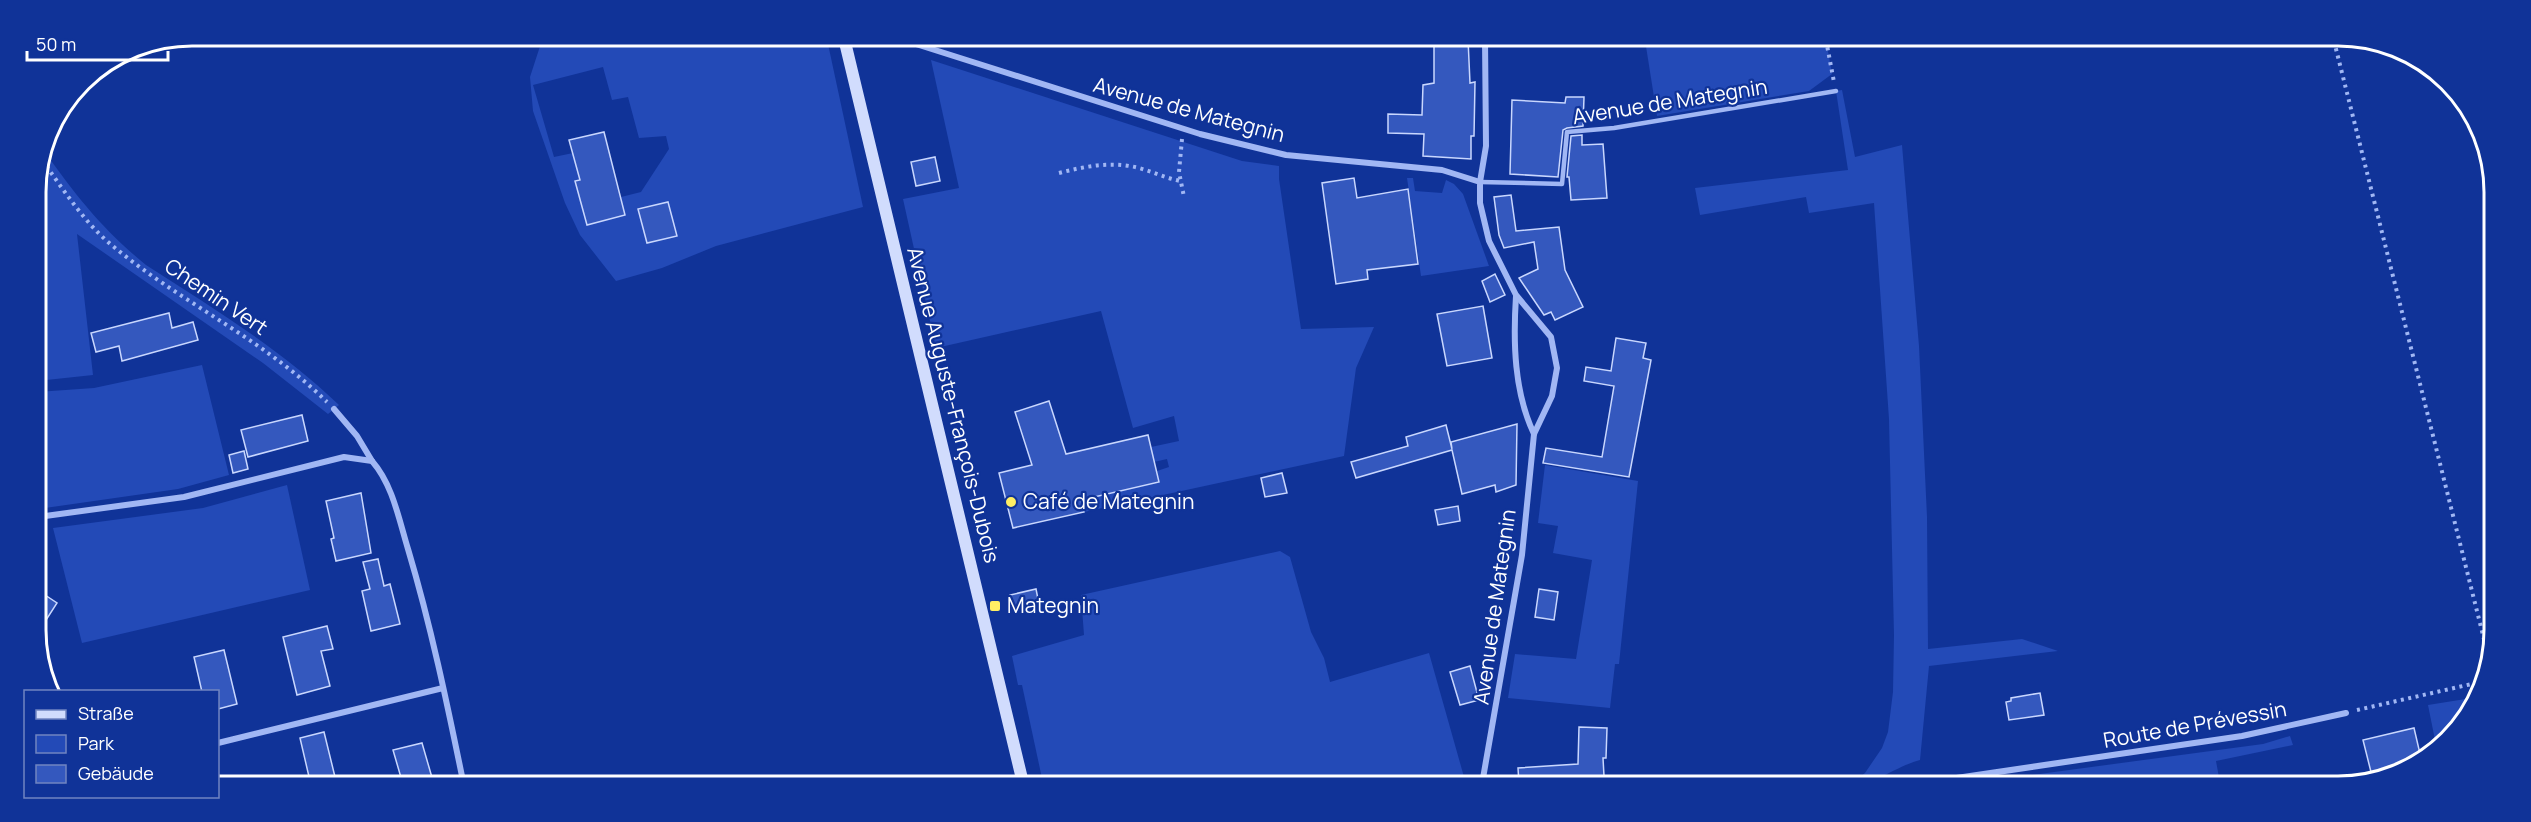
<svg xmlns="http://www.w3.org/2000/svg" width="2531" height="822" viewBox="0 0 2531 822" font-family="Manrope,sans-serif">
  <rect width="100%" height="100%" fill="#103398"/>
  <g fill="#234ab7" fill-rule="evenodd">
    <path d="M543,37L825,38L828,44L863,207L716,246L662,268L616,281L580,235L565,203L533,111L530,77ZM603,67L612,100L628,97L639,138L666,136L669,149L641,192L621,197L625,215L587,225L576,181L580,180L573,153L554,157L533,85Z"/>
    <polygon points="1645,40 1826,40 1832,74 1809,91 1657,116"/>
    <polygon points="931,60 1242,161 1279,166 1279,179 1301,329 1374,327 1356,368 1344,456 1084,512 1081,500 1159,482 1157,471 1169,467 1167,459 1154,462 1151,447 1179,441 1174,416 1133,428 1101,311 936,348 903,199 959,188"/>
    <path d="M1842,90L1855,157L1902,145L1919,346L1927,517L1928,649L2022,639L2058,651L1929,666L1920,760C1897,766 1874,785 1850,785L1865,773L1882,748L1888,732L1893,692L1894,635L1889,419L1874,203L1809,213L1806,197L1700,215L1695,188L1848,170L1836,91Z"/>
    <path d="M45,152C76,196 103,230 146,265C213,308 282,350 339,405L328,414L263,363L77,234L93,375L37,381L36,182Z"/>
    <polygon points="1407,178 1413,178 1415,191 1442,193 1446,180 1454,184 1463,194 1489,266 1421,276"/>
    <polygon points="202,365 229,475 178,489 38,509 37,392 94,388"/>
    <polygon points="1545,465 1638,481 1619,664 1615,664 1610,708 1508,698 1515,654 1576,659 1592,560 1553,553 1558,526 1538,523"/>
    <polygon points="287,485 310,590 82,643 53,528 203,508"/>
    <polygon points="1280,551 1290,557 1311,632 1324,658 1330,682 1429,653 1466,784 1043,783 1022,685 1018,685 1012,656 1084,635 1081,595"/>
    <polygon points="2478,697 2468,717 2437,750 2428,705"/>
    <polygon points="2290,736 2293,745 2216,761 2220,783 2202,785 1957,785 2263,744"/>
  </g>
  <g fill="#3458be" stroke="#c9d7fe" stroke-width="1.5">
    <polygon points="1434,39 1468,39 1470,83 1475,82 1474,136 1471,136 1471,159 1423,156 1424,134 1388,133 1388,114 1422,115 1423,85 1434,83"/>
    <polygon points="1566,97 1584,97 1583,126 1567,128 1563,130 1558,177 1510,174 1512,100 1565,103"/>
    <polygon points="604,132 625,215 587,225 575,181 580,180 569,140"/>
    <polygon points="1582,135 1582,145 1603,144 1607,198 1571,200 1569,177 1567,177 1571,136"/>
    <polygon points="935,157 940,181 916,186 911,162"/>
    <polygon points="1354,178 1357,198 1408,189 1418,264 1367,270 1368,279 1336,284 1322,183"/>
    <polygon points="1511,195 1516,231 1559,227 1565,270 1583,307 1555,320 1551,312 1544,315 1519,278 1538,269 1534,242 1504,248 1499,235 1494,197"/>
    <polygon points="668,202 677,236 647,243 638,209"/>
    <polygon points="1495,274 1505,295 1490,302 1482,281"/>
    <polygon points="1483,306 1492,358 1447,366 1437,314"/>
    <polygon points="169,313 172,328 193,322 198,340 122,361 119,346 96,352 91,333"/>
    <polygon points="1616,338 1646,343 1643,358 1651,360 1629,477 1543,463 1546,448 1602,457 1614,386 1584,381 1586,367 1611,371"/>
    <polygon points="1049,401 1066,454 1148,435 1159,482 1081,500 1084,512 1013,528 999,473 1032,465 1015,412"/>
    <polygon points="302,415 308,441 248,457 241,430"/>
    <polygon points="1517,424 1516,485 1496,492 1495,485 1462,494 1452,450 1356,478 1351,462 1408,446 1406,437 1446,425 1452,449 1451,442"/>
    <polygon points="244,451 248,469 233,473 229,455"/>
    <polygon points="1282,473 1287,493 1265,497 1261,478"/>
    <polygon points="361,493 371,553 336,561 331,539 334,538 326,501"/>
    <polygon points="1458,506 1460,521 1438,525 1435,510"/>
    <polygon points="378,559 384,586 390,584 400,624 371,631 362,591 370,589 363,562"/>
    <polygon points="1036,589 1039,604 1013,610 1010,595"/>
    <polygon points="1539,589 1558,592 1554,620 1535,617"/>
    <polygon points="39,591 57,603 39,631"/>
    <polygon points="327,626 333,649 321,651 330,686 297,695 283,637"/>
    <polygon points="224,650 237,704 218,709 218,692 202,692 194,657"/>
    <polygon points="1470,666 1479,700 1460,705 1450,672"/>
    <polygon points="2040,693 2044,715 2009,720 2006,702 2011,701 2011,698"/>
    <polygon points="1579,727 1607,728 1606,758 1603,758 1604,776 1565,779 1565,784 1519,784 1518,768 1578,764"/>
    <polygon points="2414,728 2421,758 2372,776 2363,740"/>
    <polygon points="324,732 336,781 310,781 300,738"/>
    <polygon points="422,743 433,781 402,781 393,750"/>
  </g>
  <g fill="none" stroke-linecap="round" stroke-linejoin="round">
    <g stroke="#a1b7f4" stroke-width="4" stroke-dasharray="3 4.5" stroke-linecap="butt">
      <polyline points="1826,40 1834,82"/>
      <polyline points="2334,41 2490,663"/>
      <polyline points="1182,139 1179,172 1184,197"/>
      <path d="M42,160C63,189 82,219 108,242C177,301 261,337 327,402"/>
      <path d="M1059,173C1086,166 1112,161 1139,168C1153,172 1166,178 1180,181"/>
      <polyline points="2357,710 2485,681"/>
    </g>
    <polyline stroke="#a1b7f4" stroke-width="4.5" points="1480,182 1562,184 1567,132 1614,128 1836,91"/>
    <g stroke="#a1b7f4" stroke-width="6">
      <polyline points="897,38 1200,134 1286,155 1442,170 1480,182 1480,203 1489,241 1516,295 1551,337 1557,368 1552,396 1534,434 1522,555 1482,784"/>
      <polyline points="1480,182 1486,146 1485,39"/>
      <path d="M1516,296C1513,342 1514,392 1534,434"/>
      <polyline points="334,409 357,436 372,461"/>
      <path d="M38,517L184,497L344,457L372,461C393,485 399,520 408,549C431,626 447,703 463,781"/>
      <polyline points="218,743 443,688"/>
      <polyline points="1909,785 2242,736 2346,713"/>
    </g>
    <polyline stroke="#d1dcfd" stroke-width="12" points="844,38 1023,783"/>
  </g>
  <g fill="#ffee64" stroke="#103398" stroke-width="2">
    <circle cx="1011" cy="502" r="6"/>
    <rect x="989" y="600" width="12" height="12" rx="3"/>
  </g>
  <g text-anchor="middle" stroke-width="4.5" stroke-linejoin="round" paint-order="stroke">
    <g font-size="21" fill="#fff" stroke="#103398">
      <text transform="translate(1670 102) rotate(-9)" y="7">Avenue de Mategnin</text>
      <text transform="translate(1189 110) rotate(15)" y="7">Avenue de Mategnin</text>
      <text transform="translate(216 297) rotate(34)" y="7">Chemin Vert</text>
      <text transform="translate(953 405) rotate(76)" y="7">Avenue Auguste-François-Dubois</text>
      <text transform="translate(1495 607) rotate(-82)" y="7">Avenue de Mategnin</text>
      <text transform="translate(2195 725) rotate(-10)" y="7">Route de Prévessin</text>
    </g>
    <g font-size="21" fill="#fff" stroke="#103398" text-anchor="start">
      <text x="1023" y="509">Café de Mategnin</text>
      <text x="1007" y="613">Mategnin</text>
    </g>
  </g>
  <path d="M0 0H2531V822H0ZM192 46H2338A146 146 0 0 1 2484 192V630A146 146 0 0 1 2338 776H192A146 146 0 0 1 46 630V192A146 146 0 0 1 192 46Z" fill="#103398" fill-rule="evenodd"/>
  <path fill="none" stroke="#fff" stroke-width="3" d="M192 46H2338A146 146 0 0 1 2484 192V630A146 146 0 0 1 2338 776H192A146 146 0 0 1 46 630V192A146 146 0 0 1 192 46Z"/>
  <rect x="24" y="690" width="195" height="108" fill="#103398" stroke="#7085c1" stroke-width="1.5"/>
  <rect x="36" y="710" width="30" height="9" fill="#d1dcfd" stroke="#7085c1" stroke-width="1.5"/>
  <text x="78" y="720" font-size="18" fill="#ffffff">Straße</text>
  <rect x="36" y="735" width="30" height="18" fill="#234ab7" stroke="#7085c1" stroke-width="1.5"/>
  <text x="78" y="750" font-size="18" fill="#ffffff">Park</text>
  <rect x="36" y="765" width="30" height="18" fill="#3458be" stroke="#7085c1" stroke-width="1.5"/>
  <text x="78" y="780" font-size="18" fill="#ffffff">Gebäude</text>
  <path d="M27 51v9h141v-9" fill="none" stroke="#ffffff" stroke-width="3"/>
  <text x="36" y="51" font-size="18" fill="#ffffff" stroke="#103398" stroke-width="4.5" paint-order="stroke">50 m</text>
</svg>
